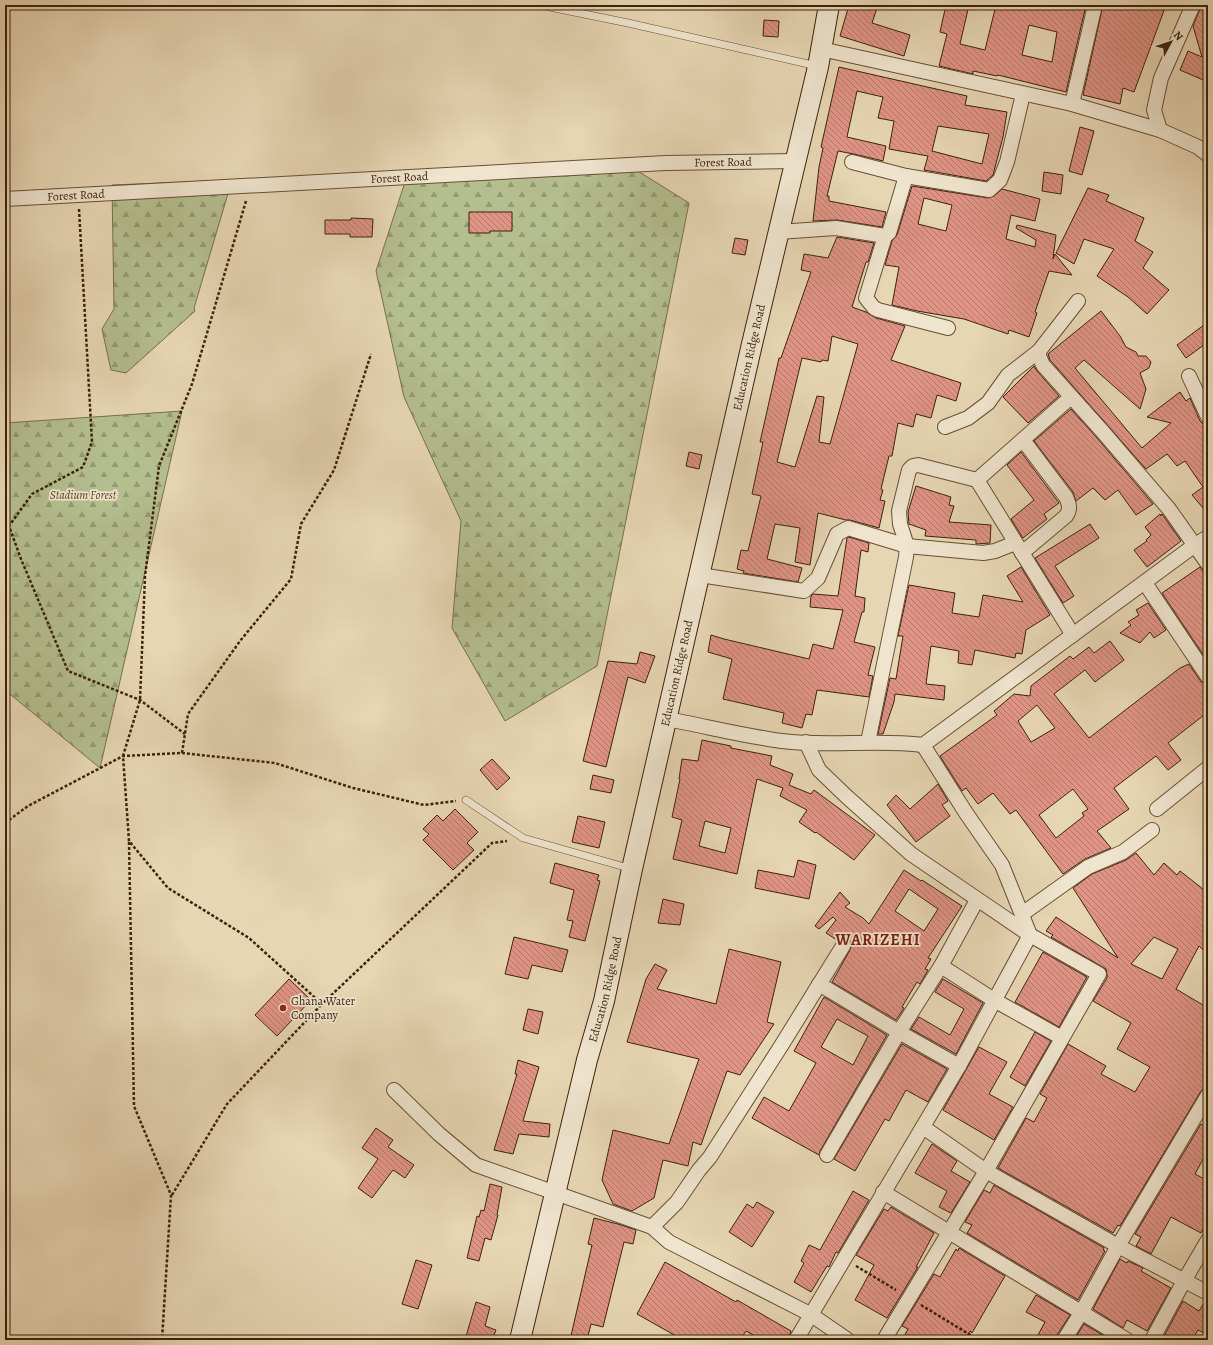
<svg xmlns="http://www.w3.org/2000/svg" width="1213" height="1345" font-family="Alegreya,serif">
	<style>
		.forest { fill: url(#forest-firs); stroke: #78704c }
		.building { fill: url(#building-back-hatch); stroke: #3d220b; fill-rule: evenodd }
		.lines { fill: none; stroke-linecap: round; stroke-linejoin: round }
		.lane-casing { stroke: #684f35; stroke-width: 8 }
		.street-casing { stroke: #684f35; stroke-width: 16 }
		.secondary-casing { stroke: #3d220b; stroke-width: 22 }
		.path { stroke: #3d220b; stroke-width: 2.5; stroke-dasharray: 3 2; stroke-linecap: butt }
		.lane { stroke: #efe4ce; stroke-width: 7 }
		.street { stroke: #efe4ce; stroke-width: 14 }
		.secondary { stroke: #efe4ce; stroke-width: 20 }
		.poi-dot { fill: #8f2418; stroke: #efe4ce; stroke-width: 1.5 }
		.labels { text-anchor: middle; stroke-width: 3.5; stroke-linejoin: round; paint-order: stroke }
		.street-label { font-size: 12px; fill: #3d220b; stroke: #efe4ce }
		.park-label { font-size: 12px; font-style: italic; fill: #5b492c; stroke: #efe4ce }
		.poi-label { font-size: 12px; fill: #3d220b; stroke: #efe4ce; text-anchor: start }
		.district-label { font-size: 16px; font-weight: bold; letter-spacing: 1px; fill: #7a1f14; stroke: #efe4ce }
	</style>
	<defs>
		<pattern id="forest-firs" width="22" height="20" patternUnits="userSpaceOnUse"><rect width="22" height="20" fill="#b4be8e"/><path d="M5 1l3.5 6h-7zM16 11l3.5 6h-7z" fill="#949a72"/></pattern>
		<pattern id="building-back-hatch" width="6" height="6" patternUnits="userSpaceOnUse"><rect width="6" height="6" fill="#e09486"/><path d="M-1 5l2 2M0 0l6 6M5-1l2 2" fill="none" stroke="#b7786c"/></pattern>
	</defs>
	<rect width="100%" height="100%" fill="#e7d6b3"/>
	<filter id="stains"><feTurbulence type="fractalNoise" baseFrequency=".005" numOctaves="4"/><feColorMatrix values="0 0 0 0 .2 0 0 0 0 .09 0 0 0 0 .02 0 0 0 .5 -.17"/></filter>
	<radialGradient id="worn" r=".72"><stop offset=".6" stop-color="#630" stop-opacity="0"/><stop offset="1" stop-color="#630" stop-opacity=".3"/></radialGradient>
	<!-- forest -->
	<path class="forest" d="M 633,168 L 689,203 L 597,666 L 505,721 L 452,628 L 461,521 L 404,397 L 376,271 L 405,182 Z
		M 232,180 L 194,308 L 195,311 L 126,373 L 111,370 L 102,329 L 114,309 L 112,185 Z
		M 182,411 L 100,768 L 5,690 L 5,423 Z"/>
	<!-- building -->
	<path class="building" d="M 849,5 L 878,5 L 872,23 L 910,35 L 904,56 L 840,36 Z
		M 946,5 L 969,5 L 960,44 L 985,50 L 996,5 L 1086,5 L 1066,92 L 998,75 L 997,76 L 973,71 L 973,74 L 939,66 L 947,34 L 940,32 ZM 1029,25 L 1057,32 L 1052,62 L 1022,55 Z
		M 1103,5 L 1166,5 L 1134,92 L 1123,88 L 1120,104 L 1083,95 Z
		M 1208,7 L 1208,82 L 1180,70 L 1188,51 L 1202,57 L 1193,26 L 1200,9 Z
		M 764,20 L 779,21 L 778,37 L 763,36 Z
		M 839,67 L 967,96 L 965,105 L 1007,112 L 1003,137 L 993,175 L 986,181 L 924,170 L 928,156 L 889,149 L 894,121 L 878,118 L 883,97 L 857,91 L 847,137 L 886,146 L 883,161 L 854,154 L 838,151 L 827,196 L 829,196 L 829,201 L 886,212 L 882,227 L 837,220 L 813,221 L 819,167 L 823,148 L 821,147 ZM 938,126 L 989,134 L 982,164 L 932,151 Z
		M 1080,127 L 1094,131 L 1082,175 L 1069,171 Z
		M 1044,172 L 1063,175 L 1061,194 L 1042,191 Z
		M 912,186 L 988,198 L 994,196 L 1002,189 L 1040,199 L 1035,221 L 1011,215 L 1006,239 L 1035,247 L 1036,240 L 1016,228 L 1017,225 L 1056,235 L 1054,251 L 1053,251 L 1054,252 L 1053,259 L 1055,254 L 1072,275 L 1049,271 L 1035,312 L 1037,313 L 1029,337 L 1009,330 L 1008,334 L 964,319 L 917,311 L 892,305 L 899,267 L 885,265 L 892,241 L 897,235 ZM 924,198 L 952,205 L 946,231 L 918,224 Z
		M 1088,188 L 1109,195 L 1106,201 L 1144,218 L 1135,241 L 1153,252 L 1143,268 L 1169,290 L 1147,314 L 1128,297 L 1097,276 L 1114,249 L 1084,239 L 1074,264 L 1056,253 Z
		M 469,212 L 512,212 L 512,231 L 490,231 L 490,233 L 469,233 Z
		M 351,218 L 373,219 L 372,237 L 350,237 L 350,234 L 325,234 L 325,220 L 351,220 Z
		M 837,237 L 874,243 L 868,262 L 866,262 L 852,307 L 866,312 L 876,318 L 905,326 L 891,360 L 961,383 L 956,401 L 937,395 L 931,418 L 916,414 L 913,427 L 898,423 L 892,456 L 889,456 L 881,489 L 883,490 L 880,500 L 885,501 L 879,528 L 850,520 L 846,520 L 818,513 L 810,565 L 795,562 L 800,528 L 775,524 L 767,559 L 802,568 L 798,582 L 743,573 L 744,571 L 737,569 L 741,550 L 748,551 L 761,496 L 752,494 L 763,442 L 760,442 L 779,358 L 781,358 L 811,272 L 801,270 L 804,254 L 828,258 ZM 832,336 L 858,344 L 830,444 L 819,442 L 824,397 L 817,396 L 795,467 L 777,462 L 802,358 L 821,362 L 822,360 L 828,361 Z
		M 735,238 L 748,240 L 745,255 L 732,253 Z
		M 1101,311 L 1120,336 L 1126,347 L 1136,352 L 1138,356 L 1146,356 L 1151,362 L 1149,368 L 1140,373 L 1146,389 L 1140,409 L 1084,360 L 1075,368 L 1142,448 L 1171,423 L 1147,417 L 1180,392 L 1186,401 L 1190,398 L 1200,421 L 1203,424 L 1208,425 L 1208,514 L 1192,495 L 1203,487 L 1185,461 L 1177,466 L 1167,454 L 1146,469 L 1050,360 L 1048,354 Z
		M 1208,322 L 1208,342 L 1186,358 L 1177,345 Z
		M 1034,366 L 1037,371 L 1059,396 L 1028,423 L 1003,397 Z
		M 1208,381 L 1208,397 L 1203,386 Z
		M 1071,409 L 1097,438 L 1153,504 L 1136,515 L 1118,490 L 1105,500 L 1093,488 L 1076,501 L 1073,492 L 1034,441 Z
		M 689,452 L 702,455 L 699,469 L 686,466 Z
		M 1021,452 L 1059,503 L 1044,514 L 1047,519 L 1023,538 L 1011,519 L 1034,500 L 1007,465 Z
		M 916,486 L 951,497 L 949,505 L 954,506 L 949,522 L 991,525 L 990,543 L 976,544 L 976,540 L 925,536 L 926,530 L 909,524 L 908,512 Z
		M 1160,514 L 1161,516 L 1162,514 L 1181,541 L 1147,567 L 1134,550 L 1147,541 L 1146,540 L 1151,535 L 1145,527 Z
		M 1090,524 L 1099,538 L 1055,566 L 1074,596 L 1063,603 L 1035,558 Z
		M 849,537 L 869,543 L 868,552 L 861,550 L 855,596 L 865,598 L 864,612 L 862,612 L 854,642 L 875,647 L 868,675 L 873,676 L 869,697 L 817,690 L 812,715 L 806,714 L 802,728 L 782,723 L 784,713 L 723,699 L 732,659 L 708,652 L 711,635 L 724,639 L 809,659 L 813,644 L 833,649 L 843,610 L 810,607 L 811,596 L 813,594 L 838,596 L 847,538 Z
		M 1021,567 L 1050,615 L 1026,630 L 1022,654 L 1016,653 L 1015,658 L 975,650 L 972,665 L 958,663 L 959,651 L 931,646 L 926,684 L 945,686 L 944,700 L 895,694 L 894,702 L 883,734 L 878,734 L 890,678 L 896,679 L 903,636 L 898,636 L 909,585 L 955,593 L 952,613 L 979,617 L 983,595 L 1023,602 L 1007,576 Z
		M 1200,567 L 1208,578 L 1208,662 L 1162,593 Z
		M 1148,603 L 1166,630 L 1154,638 L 1150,632 L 1140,643 L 1120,633 L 1131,625 L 1128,622 L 1139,615 L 1136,610 Z
		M 1110,641 L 1124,660 L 1095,682 L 1085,670 L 1054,694 L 1089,738 L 1180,668 L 1189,664 L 1201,682 L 1208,685 L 1208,712 L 1168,743 L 1181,760 L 1168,770 L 1156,756 L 1114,788 L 1129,809 L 1097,831 L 1111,848 L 1085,859 L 1063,874 L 1016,810 L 1010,814 L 993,793 L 978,804 L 966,788 L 962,791 L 940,756 L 997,715 L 994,711 L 1014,694 L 1030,696 L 1031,686 L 1070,656 L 1073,659 L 1089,647 L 1094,653 ZM 1037,705 L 1055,728 L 1031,742 L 1018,721 ZM 1073,789 L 1088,809 L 1082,813 L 1084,816 L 1056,838 L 1039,815 Z
		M 640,652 L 655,656 L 645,683 L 628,677 L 606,767 L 583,761 L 608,661 L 637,664 Z
		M 702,740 L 731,746 L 731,748 L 772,756 L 770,765 L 793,774 L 789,785 L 811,794 L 814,790 L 875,835 L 854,860 L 816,832 L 815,833 L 799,822 L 807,810 L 780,796 L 783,788 L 757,779 L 737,874 L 673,859 L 682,820 L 672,817 L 680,779 L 679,779 L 682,759 L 698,761 ZM 705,821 L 731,828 L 725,853 L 699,846 Z
		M 492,759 L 510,778 L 497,790 L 480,770 Z
		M 593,775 L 614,780 L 611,793 L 590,789 Z
		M 938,784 L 948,801 L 942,805 L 950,816 L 916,842 L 887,805 L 896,795 L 910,809 Z
		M 455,809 L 478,832 L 467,843 L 474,850 L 453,870 L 423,840 L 429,834 L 423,829 L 437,815 L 443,821 Z
		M 578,816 L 605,822 L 599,848 L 572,842 Z
		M 1136,853 L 1154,875 L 1164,863 L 1177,875 L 1180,871 L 1208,893 L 1208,954 L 1199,946 L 1176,989 L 1208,1008 L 1208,1082 L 1205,1087 L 1201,1091 L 1120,1226 L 1118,1225 L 1113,1233 L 998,1168 L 1026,1118 L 1034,1122 L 1047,1098 L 1040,1094 L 1068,1044 L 1106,1066 L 1101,1074 L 1135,1092 L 1150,1067 L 1117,1049 L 1131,1023 L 1093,1001 L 1107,978 L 1107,974 L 1106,969 L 1051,937 L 1053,935 L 1046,931 L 1056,917 L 1118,958 L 1073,888 L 1092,874 L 1126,860 ZM 1154,937 L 1178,949 L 1162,979 L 1131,964 Z
		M 798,860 L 816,865 L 809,899 L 755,888 L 758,870 L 794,877 Z
		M 555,863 L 599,875 L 597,880 L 600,881 L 585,941 L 569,937 L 573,921 L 567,920 L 574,890 L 550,883 Z
		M 904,870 L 921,881 L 922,880 L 962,906 L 928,958 L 931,959 L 925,969 L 928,970 L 920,984 L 917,982 L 902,1007 L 904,1008 L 896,1020 L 832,982 L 850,950 L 851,942 L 848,939 L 844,938 L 837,940 L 826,933 L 836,920 L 833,917 L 819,929 L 815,926 L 840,892 L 850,903 L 845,907 L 863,918 L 869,924 ZM 909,889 L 938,909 L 924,931 L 895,911 Z
		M 663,899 L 684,904 L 680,925 L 658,923 Z
		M 514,937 L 568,950 L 562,972 L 532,965 L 528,979 L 505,974 Z
		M 729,949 L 781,962 L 767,1022 L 774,1024 L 740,1075 L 727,1071 L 701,1145 L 693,1142 L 688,1166 L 663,1160 L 654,1198 L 632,1211 L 613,1204 L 602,1180 L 613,1130 L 669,1144 L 699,1059 L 627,1042 L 646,979 L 655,964 L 667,970 L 657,989 L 716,1004 Z
		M 1043,952 L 1087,977 L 1059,1027 L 1015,1002 Z
		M 289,979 L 311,1000 L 277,1036 L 255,1015 Z
		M 943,979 L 983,1003 L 956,1054 L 911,1029 L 919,1017 L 950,1035 L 964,1009 L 935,992 Z
		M 824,997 L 887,1035 L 820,1151 L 819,1155 L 752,1118 L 764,1097 L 789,1111 L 816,1063 L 794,1051 ZM 837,1019 L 868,1036 L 853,1065 L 821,1047 Z
		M 528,1009 L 543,1012 L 538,1034 L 523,1030 Z
		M 1035,1032 L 1051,1041 L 1025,1086 L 1010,1077 Z
		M 902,1044 L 947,1069 L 928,1102 L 906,1090 L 889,1121 L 885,1119 L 855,1171 L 834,1159 Z
		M 979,1047 L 1007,1062 L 989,1094 L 1013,1107 L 994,1140 L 943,1110 Z
		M 518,1060 L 539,1067 L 523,1121 L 550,1124 L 549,1137 L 519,1134 L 513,1154 L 494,1150 L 517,1074 L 515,1074 Z
		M 1201,1124 L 1208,1128 L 1208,1150 L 1195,1174 L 1208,1181 L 1208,1220 L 1201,1233 L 1171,1217 L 1151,1254 L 1136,1246 L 1141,1237 L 1135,1234 Z
		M 376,1128 L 393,1140 L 388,1147 L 414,1165 L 405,1178 L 393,1170 L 372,1198 L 358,1188 L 378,1159 L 362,1148 Z
		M 932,1144 L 957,1161 L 951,1171 L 970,1182 L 951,1213 L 939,1207 L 947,1191 L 915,1173 Z
		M 490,1184 L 502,1187 L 497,1215 L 498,1215 L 491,1240 L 485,1238 L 479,1261 L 467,1258 L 477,1216 L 479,1217 L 481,1210 L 484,1211 Z
		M 994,1185 L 1104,1248 L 1103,1250 L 1105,1251 L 1078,1300 L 967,1233 L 972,1225 L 965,1222 L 984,1190 L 990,1193 Z
		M 853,1191 L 869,1200 L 838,1253 L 836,1252 L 829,1267 L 827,1266 L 811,1292 L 794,1282 L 804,1263 L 801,1261 L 809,1245 L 820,1250 Z
		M 757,1202 L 774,1212 L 752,1247 L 729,1232 L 747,1204 L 753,1208 Z
		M 891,1207 L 934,1233 L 916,1267 L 918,1267 L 887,1318 L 855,1300 L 874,1265 L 856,1255 L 884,1209 L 888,1211 Z
		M 594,1218 L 618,1224 L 636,1230 L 633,1244 L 624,1242 L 603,1327 L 591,1324 L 587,1340 L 570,1340 L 592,1245 L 588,1244 Z
		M 959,1248 L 1005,1276 L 972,1333 L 970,1331 L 965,1340 L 902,1340 L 908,1329 L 902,1326 L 934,1274 L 940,1277 L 956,1249 L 958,1251 Z
		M 1120,1259 L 1127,1263 L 1128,1261 L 1143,1268 L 1141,1271 L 1171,1288 L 1147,1331 L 1127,1320 L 1123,1328 L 1093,1309 Z
		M 416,1260 L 432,1265 L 418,1309 L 402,1304 Z
		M 665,1262 L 736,1302 L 737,1300 L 791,1331 L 788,1340 L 762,1340 L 746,1331 L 740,1340 L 683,1340 L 637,1314 Z
		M 1036,1295 L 1070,1315 L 1057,1335 L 1056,1340 L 1047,1340 L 1038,1335 L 1045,1322 L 1026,1312 Z
		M 1183,1301 L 1199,1311 L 1205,1301 L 1208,1301 L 1208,1335 L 1198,1330 L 1192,1340 L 1167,1340 L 1163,1338 Z
		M 476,1302 L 490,1307 L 485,1326 L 496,1330 L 492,1340 L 465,1340 Z
		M 1084,1324 L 1111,1340 L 1074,1340 Z"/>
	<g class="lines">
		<!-- lane casing -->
		<g class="lane-casing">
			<path id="lane" d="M 540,5 L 628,23 L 817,66
				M 466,800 L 523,838 L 632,869"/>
		</g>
		<!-- street casing -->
		<g class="street-casing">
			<g id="street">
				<path d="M 1193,5 L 1161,78 L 1154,110 L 1160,130 L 1198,147 L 1208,155"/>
				<path d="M 821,49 L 1072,104 L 1160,130"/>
				<path d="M 1072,104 L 1095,5"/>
				<path d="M 906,176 L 989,190 L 1000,180 L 1007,162 L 1023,94"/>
				<path id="s1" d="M 5,199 L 666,163 L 795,161"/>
				<path d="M 778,232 L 836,228 L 885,236 L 889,233 L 906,176 L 852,162"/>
				<path d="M 885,236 L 866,298 L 874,308 L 878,310 L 948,328"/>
				<path d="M 1078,301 L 1039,351 L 1039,356 L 1043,365 L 1103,432 L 1169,509 L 1208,564"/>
				<path d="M 1189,376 L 1208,417"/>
				<path d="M 945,427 L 968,418 L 988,403 L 1008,375 L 1039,351"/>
				<path d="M 977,480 L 1073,635"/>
				<path d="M 1022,553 L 1066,516 C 1071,509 1069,504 1066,497 L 1023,440"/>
				<path d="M 700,575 L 804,591 L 818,578 L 837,534 L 848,528 L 907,546 L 983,553 L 995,551 L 1015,543"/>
				<path d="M 1145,583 L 1208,677"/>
				<path d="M 667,719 C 705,726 744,736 782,741 C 828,747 876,739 923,745 L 1195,545 L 1208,537"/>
				<path d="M 806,742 L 819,770 L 846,796 L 911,854 L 1030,935 L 1099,974 L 986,1171 L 884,1340"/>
				<path d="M 868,742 L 906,557 L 907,546 L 900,524 L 899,511 L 909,470 L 913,466 L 918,465 L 977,480 L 1071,397"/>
				<path d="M 1157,809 L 1208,768"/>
				<path d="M 1022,914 L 1088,867 L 1123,852 L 1152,830"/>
				<path d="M 941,966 L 994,1000 L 1062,1038"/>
				<path d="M 819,984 L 899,1032 L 959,1066"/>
				<path d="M 394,1090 L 439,1134 L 476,1165 L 652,1227 L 677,1202 L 699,1170 L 710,1157 L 781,1046 L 843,946"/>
				<path d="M 923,1127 L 986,1171 L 1118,1246 L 1208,1095"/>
				<path d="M 827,1155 L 899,1032 L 941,966 L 977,900"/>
				<path d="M 883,1192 L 1127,1340"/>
				<path d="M 652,1227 L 669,1242 L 810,1314 L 848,1340"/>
				<path d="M 796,1340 L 959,1066 L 1030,935 L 1002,865 L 966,813 L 923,745"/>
				<path d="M 1064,1340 L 1081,1313 L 1118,1246 L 1208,1293"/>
				<path d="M 1152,1340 L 1184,1281 L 1208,1240"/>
			</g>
		</g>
		<!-- secondary casing -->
		<g class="secondary-casing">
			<g id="secondary">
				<path id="s2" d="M 520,1340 L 587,1060 L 604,1001 L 632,869 L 752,344 L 818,67 L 829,5"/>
			</g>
		</g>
		<!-- path -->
		<path class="path" d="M 246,201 L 192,384 L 159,466 L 145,576 L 140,700 L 123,756 L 129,841 L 168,888 L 249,938 L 322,1004 L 492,843 L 507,841
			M 79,209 L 92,442 L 83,467 L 32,494 L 9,526 L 21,559 L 68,671 L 140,700 L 185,734
			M 182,753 L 188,714 L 240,641 L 291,579 L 301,524 L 334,470 L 371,354
			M 5,823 L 28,806 L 123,756 L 182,753 L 275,763 L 353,788 L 424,805 L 456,801
			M 129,842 L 134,1106 L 171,1195 L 162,1340
			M 172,1195 L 227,1104 L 322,1004
			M 856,1266 L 896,1290
			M 921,1305 L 977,1339"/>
		<!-- lane -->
		<use href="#lane" class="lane"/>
		<!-- street -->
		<use href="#street" class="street"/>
		<!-- secondary -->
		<use href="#secondary" class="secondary"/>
	</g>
	<!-- markers -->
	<circle class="poi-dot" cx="283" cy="1008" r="4"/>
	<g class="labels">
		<!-- street labels -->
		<g class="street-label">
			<text dy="4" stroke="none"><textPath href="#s1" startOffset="719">Forest Road</textPath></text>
			<text dy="4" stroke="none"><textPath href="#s1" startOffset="395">Forest Road</textPath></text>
			<text dy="4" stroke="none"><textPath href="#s1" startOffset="71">Forest Road</textPath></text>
			<text dy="4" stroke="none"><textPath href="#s2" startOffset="1009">Education Ridge Road</textPath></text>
			<text dy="4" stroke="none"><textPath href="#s2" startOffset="685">Education Ridge Road</textPath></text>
			<text dy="4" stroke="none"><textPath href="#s2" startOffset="361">Education Ridge Road</textPath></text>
		</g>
		<!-- park labels -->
		<g class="park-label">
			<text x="83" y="499">Stadium Forest</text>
		</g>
		<!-- poi labels -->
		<g class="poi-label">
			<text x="291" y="1005">Ghana Water<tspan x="291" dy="14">Company</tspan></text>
		</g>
		<!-- district labels -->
		<g class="district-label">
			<text x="878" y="945">WARIZEHI</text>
		</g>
	</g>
	<!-- margin -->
	<rect width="1213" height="1345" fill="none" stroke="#e7d6b3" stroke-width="20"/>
	<rect x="6" y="6" width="1201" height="1333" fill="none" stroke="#3d220b" stroke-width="2"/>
	<rect x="10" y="10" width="1193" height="1325" fill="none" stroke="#3d220b"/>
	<!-- north arrow -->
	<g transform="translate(1171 42) rotate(50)" stroke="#efe4ce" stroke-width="3" paint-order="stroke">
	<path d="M0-3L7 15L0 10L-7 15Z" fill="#3d220b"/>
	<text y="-6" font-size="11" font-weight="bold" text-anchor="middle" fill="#3d220b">N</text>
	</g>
	<rect width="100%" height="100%" filter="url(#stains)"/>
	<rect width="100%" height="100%" fill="url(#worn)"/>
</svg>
